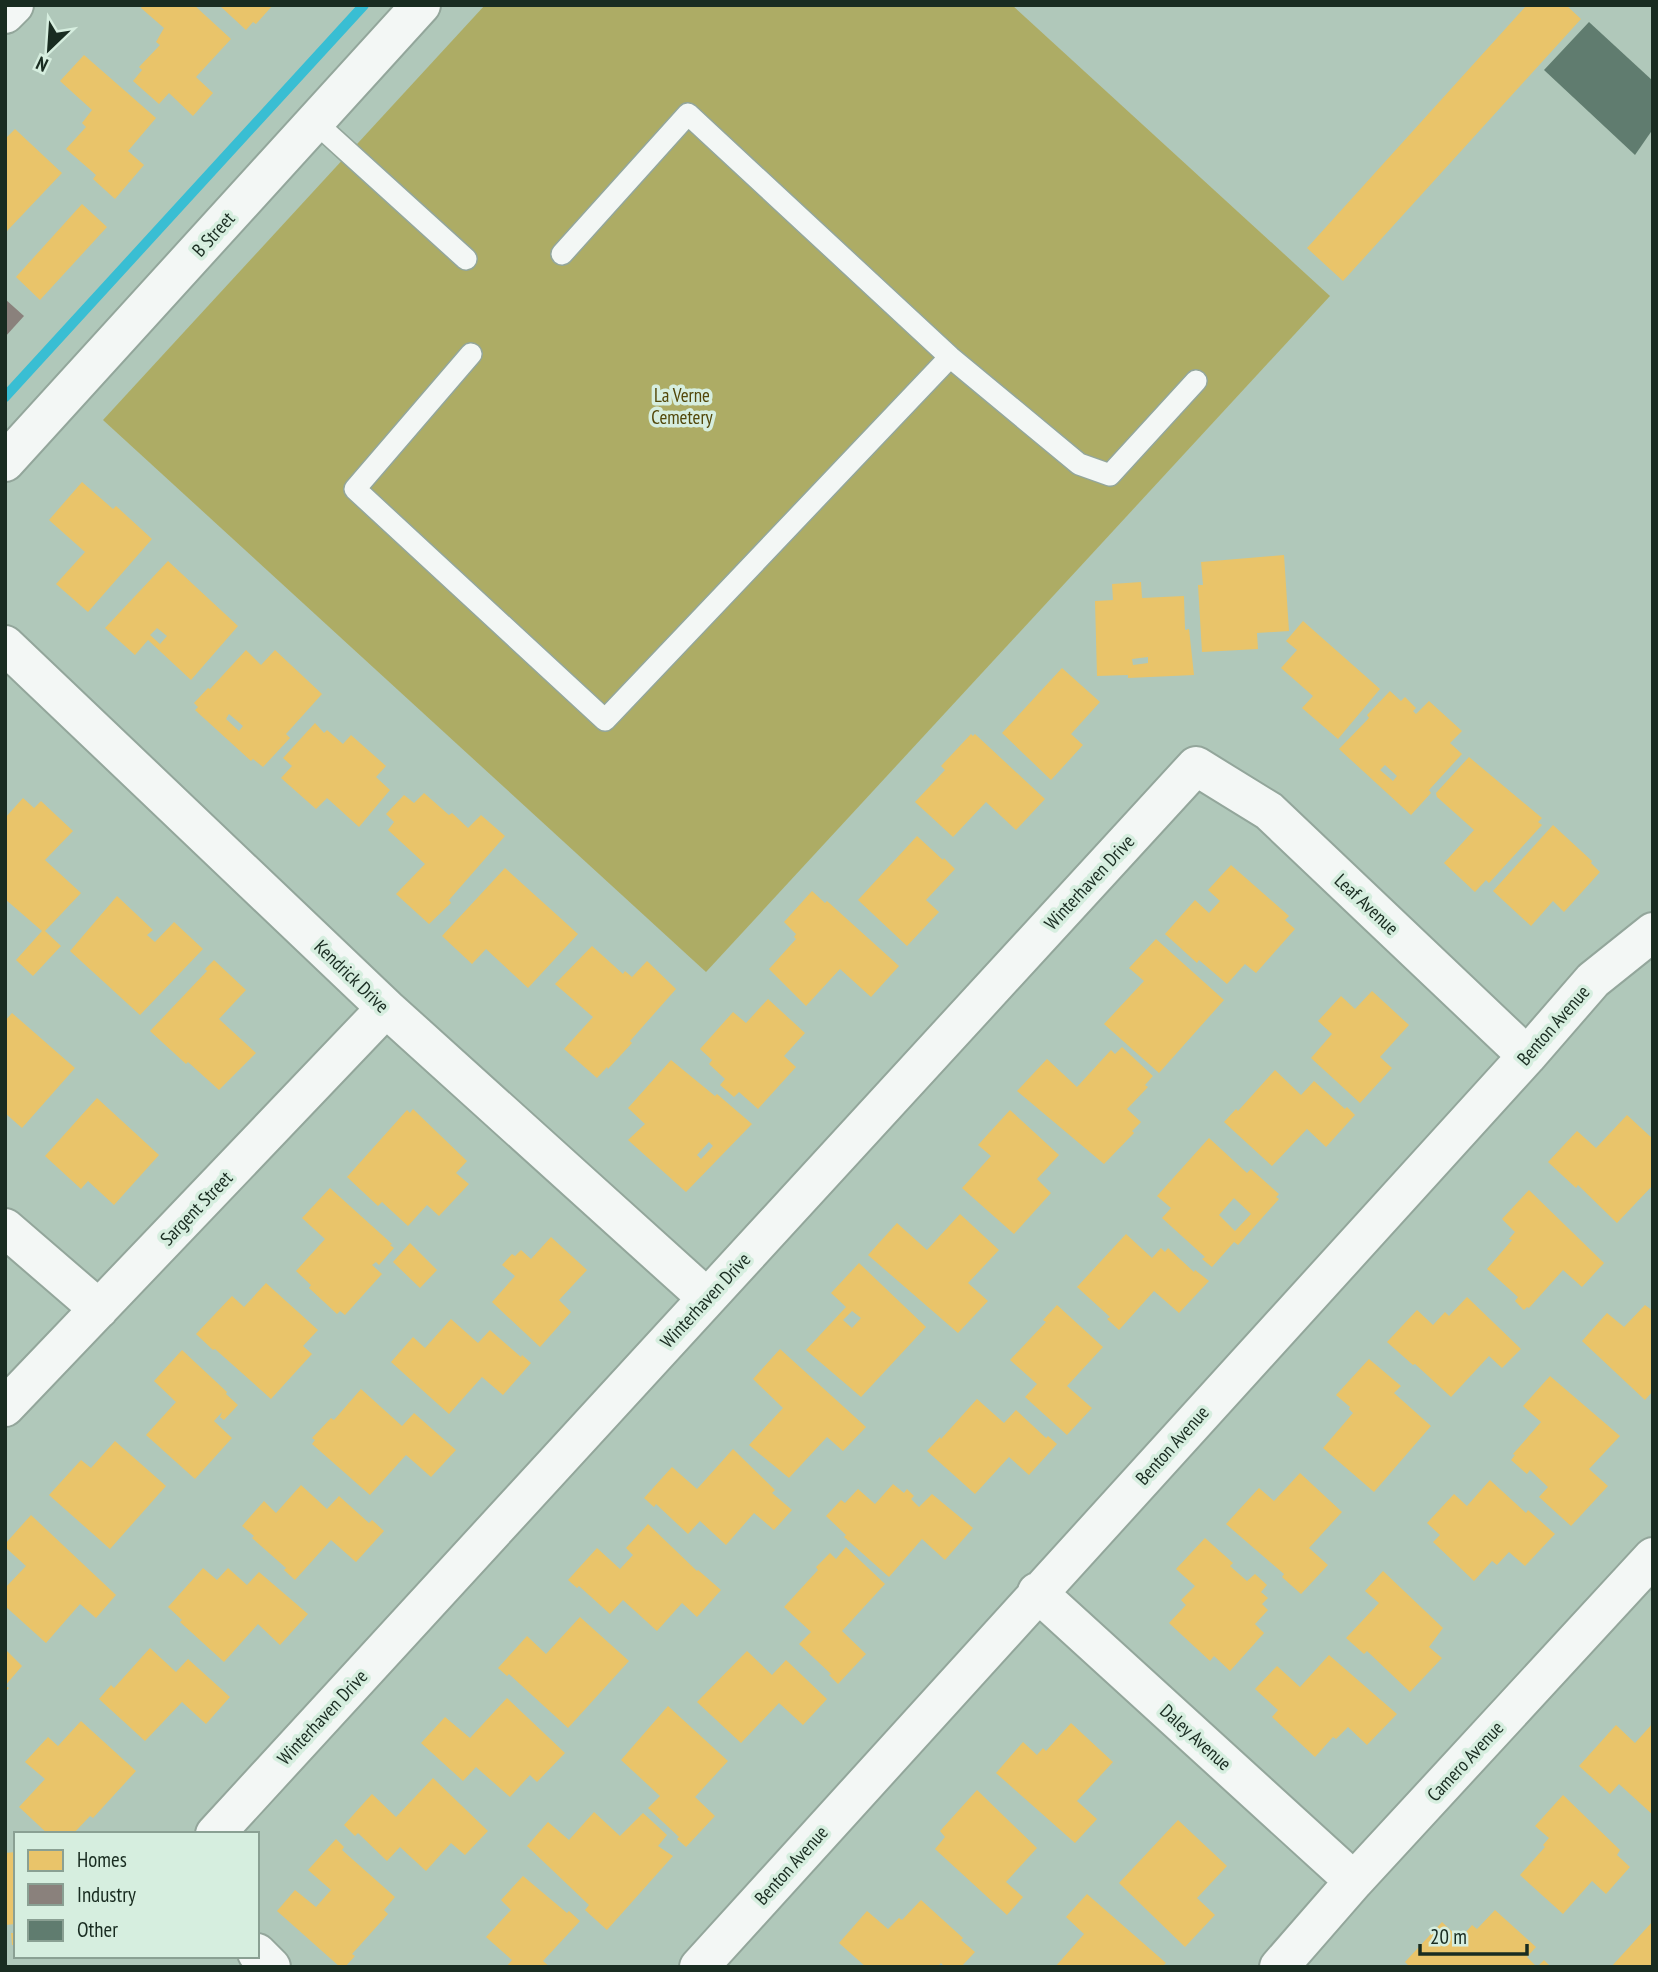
<svg xmlns="http://www.w3.org/2000/svg" width="1658" height="1972" font-family="'PT Sans Narrow',sans-serif">
	<style>
		.green { fill: #adac65 }
		.homes { fill: #e9c46a; fill-rule: evenodd }
		.industry { fill: #8a817c }
		.lines { fill: none; stroke-linecap: round; stroke-linejoin: round }
		.stream { stroke: #39bed3; stroke-width: 10 }
		.building { fill: #607c6f }
		.service-casing { stroke: #93a69b; stroke-width: 24 }
		.minor-casing { stroke: #93a69b; stroke-width: 42 }
		.service { stroke: #f3f7f5; stroke-width: 21 }
		.minor { stroke: #f3f7f5; stroke-width: 38 }
		.labels { text-anchor: middle; stroke-width: 7; stroke-linejoin: round; paint-order: stroke }
		.street-label { font-size: 19px; fill: #192c21; stroke: #d6eedf }
		.park-label { font-size: 19px; fill: #524709; stroke: #d6eedf }
	</style>
	<rect width="100%" height="100%" fill="#b0c8ba"/>
	<!-- green -->
	<path class="green" d="M 485,5 L 1012,5 L 1330,296 L 706,972 L 103,420 Z"/>
	<!-- homes -->
	<path class="homes" d="M 143,5 L 194,5 L 231,39 L 196,77 L 213,93 L 193,116 L 169,93 L 159,104 L 133,81 L 142,70 L 139,67 L 160,45 L 156,42 L 164,28 L 141,8 Z
		M 219,5 L 273,5 L 256,24 L 253,22 L 246,30 Z
		M 1527,5 L 1566,5 L 1581,19 L 1343,281 L 1307,248 Z
		M 84,55 L 156,118 L 128,151 L 144,165 L 115,199 L 93,179 L 96,175 L 66,149 L 86,127 L 82,123 L 92,110 L 60,81 Z
		M 15,129 L 62,173 L 7,231 L 5,229 L 5,139 Z
		M 82,204 L 107,227 L 40,300 L 16,277 Z
		M 82,482 L 113,509 L 116,506 L 152,539 L 88,612 L 56,584 L 85,552 L 49,520 Z
		M 1284,555 L 1289,631 L 1257,633 L 1258,649 L 1202,652 L 1198,585 L 1203,585 L 1201,562 Z
		M 168,561 L 238,626 L 191,680 L 148,640 L 135,655 L 105,628 ZM 157,628 L 167,636 L 160,644 L 150,635 Z
		M 1141,582 L 1142,598 L 1184,596 L 1185,630 L 1189,629 L 1194,675 L 1128,678 L 1128,675 L 1097,676 L 1095,601 L 1113,600 L 1112,584 ZM 1148,657 L 1148,663 L 1133,665 L 1132,659 Z
		M 1303,621 L 1380,689 L 1338,739 L 1302,708 L 1313,696 L 1281,668 L 1297,650 L 1286,641 Z
		M 246,650 L 261,665 L 275,650 L 322,694 L 286,734 L 290,738 L 263,767 L 253,759 L 251,761 L 195,710 L 198,707 L 194,703 L 208,688 L 210,689 ZM 229,714 L 243,726 L 239,731 L 226,719 Z
		M 1062,668 L 1100,702 L 1071,734 L 1083,745 L 1051,780 L 1002,733 Z
		M 1390,691 L 1401,701 L 1405,697 L 1416,708 L 1413,711 L 1416,714 L 1429,701 L 1462,731 L 1450,743 L 1462,754 L 1429,790 L 1431,793 L 1411,815 L 1339,749 L 1369,718 L 1367,715 ZM 1385,765 L 1397,776 L 1393,781 L 1380,770 Z
		M 315,723 L 324,733 L 327,730 L 343,744 L 351,735 L 386,766 L 376,777 L 390,790 L 359,827 L 327,798 L 316,809 L 281,778 L 292,766 L 283,758 Z
		M 971,734 L 973,736 L 975,734 L 1045,799 L 1016,830 L 986,802 L 953,837 L 915,802 L 945,770 L 941,766 Z
		M 1469,757 L 1542,818 L 1538,822 L 1542,825 L 1489,883 L 1486,880 L 1475,892 L 1444,863 L 1474,830 L 1437,797 L 1436,793 Z
		M 424,793 L 449,815 L 452,813 L 468,828 L 481,815 L 505,836 L 449,900 L 451,903 L 429,924 L 396,894 L 425,864 L 388,830 L 394,822 L 386,814 L 404,795 L 414,803 Z
		M 23,798 L 34,808 L 41,801 L 73,831 L 45,860 L 81,893 L 45,931 L 61,946 L 33,976 L 16,960 L 42,931 L 5,899 L 5,818 Z
		M 1553,825 L 1592,861 L 1591,863 L 1600,872 L 1564,912 L 1553,901 L 1531,926 L 1493,891 Z
		M 917,836 L 943,860 L 944,858 L 955,869 L 926,900 L 939,912 L 907,946 L 858,900 Z
		M 1231,865 L 1289,916 L 1285,920 L 1295,929 L 1256,973 L 1245,964 L 1227,984 L 1199,960 L 1197,963 L 1165,934 L 1195,900 L 1209,913 L 1220,901 L 1208,890 Z
		M 505,868 L 578,934 L 528,988 L 486,949 L 472,964 L 442,936 Z
		M 812,891 L 825,903 L 827,901 L 899,966 L 871,997 L 840,969 L 806,1006 L 769,969 L 796,939 L 794,937 L 796,934 L 784,922 Z
		M 117,896 L 153,930 L 147,935 L 155,942 L 174,922 L 203,949 L 140,1015 L 70,951 Z
		M 1156,939 L 1224,1000 L 1159,1073 L 1104,1024 L 1144,981 L 1129,968 Z
		M 592,946 L 623,974 L 625,971 L 632,977 L 647,961 L 676,989 L 630,1041 L 632,1043 L 608,1069 L 607,1067 L 597,1078 L 564,1049 L 593,1017 L 555,984 Z
		M 214,960 L 246,990 L 219,1019 L 256,1053 L 219,1090 L 188,1062 L 186,1064 L 150,1031 L 207,971 L 205,969 Z
		M 1372,991 L 1409,1025 L 1380,1057 L 1392,1068 L 1360,1103 L 1311,1058 L 1332,1034 L 1318,1021 L 1341,996 L 1355,1009 Z
		M 768,999 L 805,1033 L 784,1056 L 796,1067 L 758,1109 L 739,1092 L 734,1097 L 720,1085 L 725,1079 L 709,1064 L 712,1060 L 700,1049 L 733,1012 L 746,1023 Z
		M 12,1013 L 75,1068 L 22,1128 L 5,1113 L 5,1021 Z
		M 1122,1047 L 1153,1076 L 1145,1085 L 1148,1087 L 1127,1109 L 1141,1122 L 1132,1131 L 1134,1133 L 1104,1164 L 1017,1091 L 1047,1059 L 1077,1087 L 1111,1050 L 1115,1054 Z
		M 671,1060 L 715,1096 L 717,1094 L 752,1124 L 686,1192 L 628,1140 L 645,1124 L 628,1108 ZM 709,1142 L 713,1146 L 701,1159 L 697,1155 Z
		M 1275,1070 L 1301,1095 L 1314,1081 L 1345,1109 L 1347,1107 L 1355,1115 L 1326,1147 L 1307,1129 L 1272,1166 L 1224,1122 L 1236,1109 L 1238,1111 Z
		M 97,1098 L 159,1155 L 114,1205 L 88,1181 L 81,1189 L 45,1156 Z
		M 413,1109 L 467,1161 L 456,1173 L 469,1184 L 439,1216 L 427,1205 L 408,1226 L 382,1202 L 378,1206 L 347,1177 L 407,1110 L 410,1113 Z
		M 1010,1110 L 1059,1155 L 1037,1179 L 1051,1193 L 1014,1234 L 962,1188 L 991,1156 L 978,1145 Z
		M 1627,1115 L 1653,1139 L 1653,1185 L 1617,1223 L 1578,1185 L 1576,1188 L 1548,1162 L 1577,1131 L 1596,1148 Z
		M 1209,1138 L 1247,1173 L 1251,1169 L 1279,1194 L 1276,1197 L 1279,1199 L 1238,1245 L 1234,1242 L 1212,1267 L 1202,1259 L 1205,1257 L 1162,1218 L 1171,1208 L 1157,1196 ZM 1234,1198 L 1251,1214 L 1235,1231 L 1219,1215 Z
		M 330,1188 L 392,1244 L 390,1245 L 394,1248 L 379,1265 L 376,1262 L 372,1265 L 382,1274 L 345,1315 L 340,1311 L 337,1314 L 309,1288 L 311,1285 L 296,1271 L 325,1239 L 302,1218 Z
		M 1529,1190 L 1604,1263 L 1582,1287 L 1563,1270 L 1529,1308 L 1527,1307 L 1524,1310 L 1515,1301 L 1518,1297 L 1487,1269 L 1512,1240 L 1509,1239 L 1515,1232 L 1502,1219 Z
		M 960,1214 L 999,1250 L 968,1283 L 988,1301 L 958,1333 L 868,1255 L 897,1223 L 927,1250 Z
		M 1126,1234 L 1152,1258 L 1161,1248 L 1165,1252 L 1168,1248 L 1194,1272 L 1195,1270 L 1209,1281 L 1179,1313 L 1154,1291 L 1119,1330 L 1107,1319 L 1110,1317 L 1077,1287 Z
		M 551,1237 L 587,1270 L 559,1300 L 571,1312 L 540,1347 L 492,1302 L 515,1276 L 502,1265 L 512,1254 L 515,1256 L 521,1250 L 531,1259 Z
		M 410,1243 L 437,1270 L 420,1288 L 393,1262 Z
		M 859,1263 L 926,1327 L 861,1397 L 806,1350 L 846,1307 L 831,1293 ZM 852,1311 L 861,1318 L 852,1328 L 843,1320 Z
		M 266,1283 L 318,1330 L 303,1346 L 312,1354 L 271,1399 L 215,1349 L 213,1350 L 196,1334 L 232,1296 L 244,1307 Z
		M 1467,1297 L 1521,1349 L 1502,1368 L 1489,1356 L 1451,1397 L 1415,1364 L 1413,1365 L 1387,1342 L 1417,1310 L 1433,1325 L 1445,1312 L 1449,1316 Z
		M 1057,1305 L 1103,1347 L 1067,1386 L 1092,1408 L 1067,1435 L 1025,1397 L 1037,1384 L 1010,1360 L 1046,1322 L 1043,1320 Z
		M 1645,1305 L 1653,1311 L 1653,1391 L 1645,1400 L 1582,1341 L 1607,1313 L 1624,1327 Z
		M 451,1319 L 478,1343 L 490,1330 L 521,1357 L 522,1355 L 531,1363 L 503,1395 L 482,1377 L 449,1414 L 391,1362 L 413,1337 L 425,1348 Z
		M 780,1349 L 866,1427 L 843,1451 L 827,1437 L 789,1478 L 749,1445 L 783,1408 L 753,1379 Z
		M 182,1350 L 227,1392 L 226,1394 L 238,1405 L 224,1420 L 220,1417 L 222,1412 L 214,1421 L 232,1438 L 195,1479 L 146,1435 L 176,1402 L 154,1381 Z
		M 1369,1359 L 1401,1386 L 1394,1393 L 1431,1426 L 1374,1492 L 1323,1448 L 1353,1413 L 1349,1409 L 1350,1407 L 1336,1395 Z
		M 1550,1376 L 1620,1436 L 1589,1469 L 1608,1486 L 1571,1526 L 1539,1497 L 1548,1487 L 1530,1470 L 1527,1474 L 1511,1460 L 1515,1455 L 1513,1454 L 1541,1422 L 1523,1406 Z
		M 361,1389 L 402,1426 L 414,1413 L 456,1450 L 431,1477 L 406,1455 L 370,1495 L 312,1444 L 315,1440 L 312,1438 L 331,1418 L 334,1420 Z
		M 977,1399 L 1004,1423 L 1016,1410 L 1046,1438 L 1048,1436 L 1057,1444 L 1029,1475 L 1009,1457 L 975,1494 L 927,1451 L 940,1437 L 941,1439 Z
		M 115,1441 L 166,1486 L 110,1549 L 49,1495 L 81,1460 L 91,1468 Z
		M 733,1449 L 775,1490 L 772,1493 L 792,1510 L 774,1530 L 754,1513 L 726,1545 L 700,1521 L 688,1534 L 656,1504 L 654,1507 L 644,1498 L 672,1467 L 697,1489 Z
		M 1300,1473 L 1342,1512 L 1309,1548 L 1328,1565 L 1301,1594 L 1282,1577 L 1284,1574 L 1226,1524 L 1259,1488 L 1274,1501 Z
		M 1490,1480 L 1526,1513 L 1528,1510 L 1555,1534 L 1525,1566 L 1509,1552 L 1497,1565 L 1492,1561 L 1474,1581 L 1433,1542 L 1440,1535 L 1427,1523 L 1454,1494 L 1467,1506 Z
		M 893,1484 L 904,1493 L 907,1489 L 914,1496 L 911,1499 L 919,1507 L 932,1494 L 973,1528 L 945,1560 L 922,1539 L 889,1577 L 844,1537 L 846,1535 L 826,1516 L 841,1500 L 845,1503 L 858,1489 L 875,1504 Z
		M 301,1485 L 327,1509 L 339,1496 L 369,1523 L 372,1520 L 384,1531 L 356,1562 L 331,1540 L 295,1580 L 284,1570 L 286,1568 L 252,1538 L 254,1536 L 242,1526 L 264,1501 L 276,1513 Z
		M 31,1515 L 116,1595 L 96,1618 L 80,1604 L 46,1643 L 5,1606 L 5,1588 L 26,1566 L 5,1547 L 5,1544 Z
		M 648,1524 L 697,1571 L 698,1570 L 721,1590 L 697,1617 L 682,1603 L 657,1631 L 623,1600 L 610,1614 L 579,1586 L 577,1588 L 568,1580 L 597,1548 L 620,1569 L 633,1555 L 626,1548 Z
		M 1205,1538 L 1233,1563 L 1230,1566 L 1247,1581 L 1255,1574 L 1267,1585 L 1261,1592 L 1268,1598 L 1262,1604 L 1268,1610 L 1255,1624 L 1264,1633 L 1230,1671 L 1214,1656 L 1210,1661 L 1169,1623 L 1186,1605 L 1181,1600 L 1195,1586 L 1176,1569 Z
		M 846,1547 L 885,1584 L 842,1631 L 866,1654 L 838,1684 L 829,1675 L 831,1674 L 799,1644 L 811,1632 L 784,1607 L 818,1570 L 816,1567 L 830,1553 L 836,1559 Z
		M 203,1568 L 217,1580 L 228,1568 L 247,1585 L 259,1572 L 308,1614 L 280,1645 L 258,1624 L 224,1662 L 180,1622 L 182,1620 L 168,1607 Z
		M 1383,1571 L 1443,1628 L 1429,1647 L 1442,1658 L 1410,1692 L 1367,1651 L 1364,1654 L 1346,1638 L 1379,1603 L 1365,1591 Z
		M 580,1617 L 629,1661 L 568,1728 L 509,1674 L 507,1676 L 498,1668 L 527,1636 L 546,1654 Z
		M 150,1648 L 176,1672 L 188,1659 L 230,1697 L 206,1724 L 182,1702 L 145,1741 L 99,1699 L 111,1685 L 114,1688 Z
		M 5,1649 L 22,1666 L 5,1686 L 9,1688 L 5,1692 Z
		M 747,1651 L 772,1675 L 786,1660 L 827,1699 L 803,1725 L 779,1703 L 741,1743 L 697,1702 Z
		M 1329,1655 L 1397,1714 L 1367,1745 L 1348,1727 L 1336,1739 L 1333,1737 L 1315,1757 L 1272,1717 L 1278,1710 L 1255,1689 L 1277,1666 L 1300,1687 Z
		M 507,1698 L 565,1753 L 537,1782 L 530,1775 L 510,1797 L 476,1767 L 463,1781 L 421,1743 L 445,1717 L 470,1738 Z
		M 668,1706 L 728,1761 L 695,1797 L 715,1816 L 686,1847 L 677,1839 L 679,1837 L 648,1808 L 660,1796 L 621,1760 Z
		M 81,1721 L 136,1771 L 93,1818 L 90,1816 L 73,1834 L 48,1834 L 19,1807 L 45,1779 L 25,1762 L 48,1737 L 58,1746 Z
		M 1071,1723 L 1113,1762 L 1077,1801 L 1097,1819 L 1075,1843 L 996,1773 L 1023,1742 L 1037,1755 L 1043,1748 L 1046,1751 Z
		M 1653,1723 L 1653,1815 L 1619,1784 L 1610,1794 L 1579,1766 L 1616,1725 L 1635,1743 Z
		M 433,1778 L 488,1831 L 465,1855 L 451,1843 L 426,1871 L 400,1847 L 387,1861 L 358,1833 L 355,1836 L 344,1825 L 372,1794 L 396,1817 Z
		M 977,1790 L 1037,1848 L 1006,1882 L 1023,1897 L 1007,1915 L 935,1849 L 945,1837 L 940,1831 Z
		M 1563,1795 L 1620,1850 L 1617,1855 L 1630,1867 L 1606,1894 L 1592,1881 L 1563,1914 L 1520,1875 L 1545,1847 L 1543,1845 L 1549,1838 L 1535,1826 Z
		M 594,1812 L 620,1836 L 643,1813 L 667,1835 L 658,1846 L 673,1856 L 607,1930 L 585,1910 L 589,1905 L 527,1846 L 548,1822 L 569,1840 Z
		M 1178,1820 L 1227,1866 L 1197,1898 L 1215,1915 L 1185,1947 L 1119,1883 Z
		M 336,1839 L 344,1847 L 342,1850 L 395,1897 L 384,1910 L 388,1914 L 352,1954 L 355,1956 L 345,1967 L 340,1967 L 277,1911 L 295,1890 L 316,1907 L 331,1890 L 308,1870 Z
		M 16,1852 L 16,1924 L 5,1925 L 5,1853 Z
		M 523,1876 L 567,1913 L 569,1911 L 580,1921 L 543,1961 L 550,1967 L 506,1967 L 512,1960 L 486,1937 L 511,1910 L 501,1900 Z
		M 1087,1894 L 1166,1963 L 1162,1967 L 1055,1967 L 1084,1934 L 1066,1917 Z
		M 921,1900 L 963,1938 L 961,1940 L 975,1952 L 961,1967 L 945,1967 L 941,1963 L 937,1967 L 866,1967 L 839,1943 L 867,1911 L 888,1929 L 899,1918 L 902,1920 Z
		M 1495,1910 L 1536,1947 L 1527,1957 L 1537,1967 L 1410,1967 L 1405,1962 L 1442,1922 L 1460,1939 L 1472,1925 L 1477,1929 Z
		M 1653,1921 L 1653,1967 L 1611,1967 Z
		M 11,1933 L 16,1933 L 16,1945 L 12,1945 Z
		M 1544,1960 L 1551,1967 L 1537,1967 Z"/>
	<!-- industry -->
	<path class="industry" d="M 5,299 L 24,316 L 5,337 Z"/>
	<g class="lines">
		<!-- stream -->
		<path class="stream" d="M 5,397 L 364,5"/>
	</g>
	<!-- building -->
	<path class="building" d="M 1589,22 L 1653,81 L 1653,129 L 1635,155 L 1544,70 Z"/>
	<g class="lines">
		<!-- service casing -->
		<g class="service-casing">
			<path id="service" d="M 315,122 L 466,259
				M 562,254 L 688,114 L 950,357 L 1079,464 L 1110,475 L 1196,381
				M 471,354 L 355,489 L 605,720 L 950,357"/>
		</g>
		<!-- minor casing -->
		<g class="minor-casing">
			<path id="minor" d="M 5,14 L 14,5
				M 5,462 L 421,5
				M 5,645 L 386,1008 L 707,1298
				M 5,1228 L 99,1309
				M 5,1407 L 386,1008
				M 1037,1592 L 1354,1881
				M 215,1834 L 1196,766 L 1269,811 L 1527,1056
				M 257,1953 L 271,1967
				M 699,1967 L 1527,1056 L 1593,980 L 1653,932
				M 1279,1967 L 1354,1881 L 1653,1557"/>
		</g>
		<!-- service -->
		<use href="#service" class="service"/>
		<!-- minor -->
		<use href="#minor" class="minor"/>
	</g>
	<g class="labels">
		<!-- street labels -->
		<g class="street-label">
			<text transform="translate(213 234) rotate(-48)" y="7">B Street</text>
			<text transform="translate(1089 882) rotate(-47)" y="7">Winterhaven Drive</text>
			<text transform="translate(1367 904) rotate(43)" y="7">Leaf Avenue</text>
			<text transform="translate(352 976) rotate(44)" y="7">Kendrick Drive</text>
			<text transform="translate(1553 1025) rotate(-49)" y="7">Benton Avenue</text>
			<text transform="translate(196 1208) rotate(-46)" y="7">Sargent Street</text>
			<text transform="translate(705 1300) rotate(-47)" y="7">Winterhaven Drive</text>
			<text transform="translate(1172 1445) rotate(-48)" y="7">Benton Avenue</text>
			<text transform="translate(322 1717) rotate(-47)" y="7">Winterhaven Drive</text>
			<text transform="translate(1196 1737) rotate(42)" y="7">Daley Avenue</text>
			<text transform="translate(1465 1761) rotate(-47)" y="7">Camero Avenue</text>
			<text transform="translate(791 1865) rotate(-48)" y="7">Benton Avenue</text>
		</g>
		<!-- park labels -->
		<g class="park-label">
			<text x="682" y="402">La Verne<tspan x="682" dy="22">Cemetery</tspan></text>
		</g>
	</g>
	<!-- border -->
	<rect width="1658" height="1972" fill="none" stroke="#192c21" stroke-width="14"/>
	<!-- legend -->
	<rect x="14" y="1832" width="245" height="126" fill="#d6eedf" stroke="#8aa093" stroke-width="2"/>
	<rect x="28" y="1850" width="35" height="21" fill="#e9c46a" stroke="#8aa093" stroke-width="2"/>
	<text x="77" y="1867" font-size="21" fill="#192c21">Homes</text>
	<rect x="28" y="1884" width="35" height="21" fill="#8a817c" stroke="#8aa093" stroke-width="2"/>
	<text x="77" y="1902" font-size="21" fill="#192c21">Industry</text>
	<rect x="28" y="1920" width="35" height="21" fill="#607c6f" stroke="#8aa093" stroke-width="2"/>
	<text x="77" y="1937" font-size="21" fill="#192c21">Other</text>
	<!-- north arrow -->
	<g transform="translate(49 49) rotate(205)" stroke="#d6eedf" stroke-width="5" paint-order="stroke">
	<path d="M0-5L12 26L0 18L-12 26Z" fill="#192c21"/>
	<text y="-10" font-size="19" font-weight="bold" text-anchor="middle" fill="#192c21">N</text>
	</g>
	<!-- scale -->
	<path d="M1420 1944v10h107v-10" fill="none" stroke="#192c21" stroke-width="3.5"/>
	<text x="1430" y="1944" font-size="21" fill="#192c21" stroke="#d6eedf" stroke-width="5" paint-order="stroke">20 m</text>
</svg>
